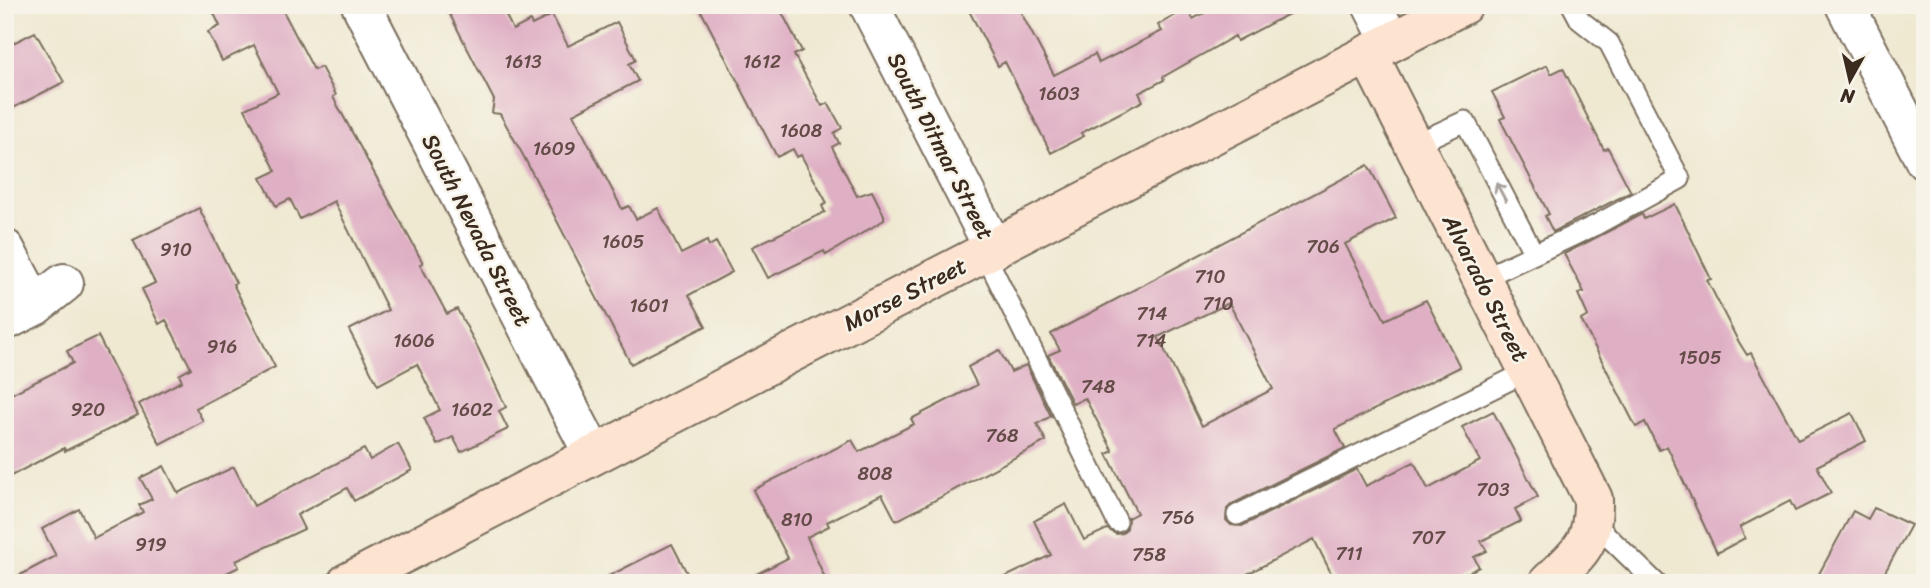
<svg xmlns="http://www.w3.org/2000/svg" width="1930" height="588" font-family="Sriracha,sans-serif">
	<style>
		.building { fill: #dfafc4; fill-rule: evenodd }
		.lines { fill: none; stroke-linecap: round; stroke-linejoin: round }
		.lane-casing { stroke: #7a6d5d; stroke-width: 23 }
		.street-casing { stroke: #7a6d5d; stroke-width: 42 }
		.secondary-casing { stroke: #7a6d5d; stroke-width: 42 }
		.lane { stroke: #fff; stroke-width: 19 }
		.street { stroke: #fff; stroke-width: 38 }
		.secondary { stroke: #fde4d1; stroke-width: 38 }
		.oneway { stroke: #a79f9a }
		.labels { text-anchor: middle; stroke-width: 5; stroke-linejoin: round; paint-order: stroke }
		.number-label { font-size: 19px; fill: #644b48 }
		.street-label { font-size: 23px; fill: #3b2a1e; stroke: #f7f3e8 }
	</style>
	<rect width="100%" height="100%" fill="#f7f3e8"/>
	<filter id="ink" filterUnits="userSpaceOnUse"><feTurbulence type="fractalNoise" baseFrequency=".0143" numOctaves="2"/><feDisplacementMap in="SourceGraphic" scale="14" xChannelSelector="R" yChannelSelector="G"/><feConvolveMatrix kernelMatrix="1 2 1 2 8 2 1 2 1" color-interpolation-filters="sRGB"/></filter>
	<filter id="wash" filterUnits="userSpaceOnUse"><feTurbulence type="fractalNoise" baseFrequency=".00686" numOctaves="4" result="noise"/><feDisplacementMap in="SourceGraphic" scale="28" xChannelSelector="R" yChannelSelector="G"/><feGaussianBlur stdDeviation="1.57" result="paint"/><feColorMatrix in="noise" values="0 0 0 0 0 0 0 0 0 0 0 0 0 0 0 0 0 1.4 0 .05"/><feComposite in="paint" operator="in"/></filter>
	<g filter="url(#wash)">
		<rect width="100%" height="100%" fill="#efe9d2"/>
		<g id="blocks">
			<!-- building -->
			<path class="building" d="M 210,5 L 280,5 L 314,70 L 321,67 L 336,95 L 333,97 L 423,263 L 420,264 L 447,314 L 457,309 L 479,350 L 506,407 L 499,411 L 508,429 L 461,452 L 453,437 L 437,445 L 424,418 L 440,410 L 417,364 L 378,385 L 349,330 L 388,310 L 334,201 L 300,219 L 290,199 L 276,206 L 261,178 L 276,171 L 245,109 L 278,93 L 254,45 L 222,61 L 208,32 L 220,26 Z
				M 445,5 L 501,5 L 513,30 L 530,21 L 532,25 L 552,15 L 568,46 L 617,22 L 636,60 L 629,64 L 638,81 L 573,114 L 622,209 L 629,206 L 636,219 L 658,208 L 681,254 L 707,241 L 709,246 L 716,242 L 732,272 L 689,295 L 706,326 L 631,364 L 524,157 L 500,114 L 492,113 L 494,100 Z
				M 698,5 L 778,5 L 802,51 L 794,55 L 822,106 L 828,103 L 842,128 L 834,133 L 839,143 L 832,147 L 857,196 L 872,191 L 884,215 L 884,220 L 826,255 L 824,251 L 768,278 L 752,247 L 825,212 L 822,206 L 827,203 L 801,155 L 797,157 L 793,149 L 777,157 Z
				M 966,5 L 1017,5 L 1054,75 L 1095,54 L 1099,63 L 1162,31 L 1158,25 L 1188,8 L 1193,19 L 1220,5 L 1306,5 L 1237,41 L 1235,36 L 1163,77 L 1164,80 L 1139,93 L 1143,101 L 1081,133 L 1084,136 L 1051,153 L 1005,62 L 998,66 Z
				M 35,32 L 64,82 L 5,112 L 5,47 Z
				M 1547,65 L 1551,74 L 1563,68 L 1604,150 L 1608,148 L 1631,192 L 1553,232 L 1545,216 L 1549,214 L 1500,119 L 1505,117 L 1492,92 Z
				M 1368,165 L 1396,218 L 1345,244 L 1385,320 L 1426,300 L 1460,367 L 1335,429 L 1345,448 L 1232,504 L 1227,509 L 1226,520 L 1231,525 L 1242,526 L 1357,469 L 1366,486 L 1414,462 L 1428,489 L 1480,461 L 1462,427 L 1493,411 L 1538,497 L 1515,509 L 1521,521 L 1481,541 L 1487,551 L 1474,557 L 1479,567 L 1448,583 L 1336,583 L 1314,539 L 1230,583 L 993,583 L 1051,555 L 1034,521 L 1066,504 L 1084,540 L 1107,529 L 1116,534 L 1123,533 L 1127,528 L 1128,518 L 1137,513 L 1107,454 L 1113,451 L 1085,398 L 1073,404 L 1048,355 L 1060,350 L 1051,334 ZM 1229,303 L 1273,389 L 1202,426 L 1158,337 Z
				M 1675,204 L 1711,279 L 1707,280 L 1737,339 L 1747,355 L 1751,353 L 1798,440 L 1852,413 L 1866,441 L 1817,466 L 1831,493 L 1795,511 L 1790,501 L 1740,527 L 1745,538 L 1717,553 L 1667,446 L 1659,450 L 1645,422 L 1636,427 L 1581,320 L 1588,316 L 1578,294 L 1584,292 L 1564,254 L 1642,214 L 1644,219 Z
				M 199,208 L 236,283 L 233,284 L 275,367 L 196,408 L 203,421 L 160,444 L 139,404 L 182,381 L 179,375 L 191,368 L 166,320 L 159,324 L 142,289 L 155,283 L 133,240 Z
				M 98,336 L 138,415 L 65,451 L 64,448 L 5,479 L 5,397 L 73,363 L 67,351 Z
				M 999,350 L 1011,372 L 1026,365 L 1051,416 L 1037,424 L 1046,441 L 896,521 L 882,494 L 827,522 L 829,526 L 807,537 L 827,583 L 739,583 L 788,558 L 753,490 L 852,440 L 859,452 L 914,424 L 911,419 L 977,385 L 968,367 Z
				M 398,444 L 412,470 L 354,501 L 347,488 L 297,515 L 304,529 L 236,561 L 239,567 L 206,583 L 5,583 L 56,556 L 42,529 L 79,509 L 94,538 L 143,512 L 139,505 L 152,499 L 140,478 L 164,466 L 178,493 L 234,467 L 254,506 L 364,449 L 370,460 Z
				M 1874,508 L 1911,525 L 1879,583 L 1814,583 L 1853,511 L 1868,519 Z
				M 672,544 L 692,583 L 595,583 Z"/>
		</g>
	</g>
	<g filter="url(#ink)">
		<use href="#blocks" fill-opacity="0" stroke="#7a6d5d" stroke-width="2"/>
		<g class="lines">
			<!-- lane casing -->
			<g class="lane-casing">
				<path id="lane" d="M 1413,145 L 1465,121 L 1533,252
					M 985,254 L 1117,522
					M 1481,279 L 1596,225 L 1680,179 L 1609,43 L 1580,20 L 1572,5
					M 1237,515 L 1528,371
					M 1594,523 L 1656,583"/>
			</g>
			<!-- street casing -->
			<g class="street-casing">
				<path id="street" d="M 361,5 L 593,454
					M 869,5 L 994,249
					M 1372,5 L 1391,42
					M 1845,5 L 1925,161
					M 5,249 L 35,306
					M 5,321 L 35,306 L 64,283"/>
			</g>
			<!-- secondary casing -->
			<g class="secondary-casing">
				<path id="secondary" d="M 1368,54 L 1593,499 C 1594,545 1579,553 1548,583
					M 347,583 L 1463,5"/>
			</g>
			<!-- lane -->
			<use href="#lane" class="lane"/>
			<!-- street -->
			<use href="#street" class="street"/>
			<!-- secondary -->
			<use href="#secondary" class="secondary"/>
		</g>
		<!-- one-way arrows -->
		<defs><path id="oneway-shaft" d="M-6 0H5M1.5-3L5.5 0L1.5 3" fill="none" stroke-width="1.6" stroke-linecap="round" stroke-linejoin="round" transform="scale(1.75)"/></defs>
		<use class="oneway" href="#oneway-shaft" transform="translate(1501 192) rotate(-118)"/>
	</g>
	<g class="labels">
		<!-- number labels -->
		<g class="number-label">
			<text x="523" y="68">1613</text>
			<text x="762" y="68">1612</text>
			<text x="1059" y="100">1603</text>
			<text x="801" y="137">1608</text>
			<text x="554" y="155">1609</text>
			<text x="623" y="248">1605</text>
			<text x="1323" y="253">706</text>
			<text x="176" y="256">910</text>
			<text x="1210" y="283">710</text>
			<text x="1218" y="310">710</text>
			<text x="649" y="312">1601</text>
			<text x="1152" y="320">714</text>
			<text x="414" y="347">1606</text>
			<text x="1151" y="347">714</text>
			<text x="222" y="353">916</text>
			<text x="1700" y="364">1505</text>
			<text x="1098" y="393">748</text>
			<text x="88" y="416">920</text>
			<text x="472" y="416">1602</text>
			<text x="1002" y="442">768</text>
			<text x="875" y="480">808</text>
			<text x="1493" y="496">703</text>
			<text x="1178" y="524">756</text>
			<text x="797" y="526">810</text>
			<text x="1428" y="544">707</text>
			<text x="151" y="551">919</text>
			<text x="1349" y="560">711</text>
			<text x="1149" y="561">758</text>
		</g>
		<!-- street labels -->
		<g class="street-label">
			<text transform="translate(941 146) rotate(63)" y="8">South Ditmar Street</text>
			<text transform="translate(477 230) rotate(63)" y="8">South Nevada Street</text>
			<text transform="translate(1486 288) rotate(63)" y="8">Alvarado Street</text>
			<text transform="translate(905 294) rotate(-27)" y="8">Morse Street</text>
		</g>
	</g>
	<!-- margin -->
	<rect width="1930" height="588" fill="none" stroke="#f7f3e8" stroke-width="28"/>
	<!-- north arrow -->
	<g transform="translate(1850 80) rotate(188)" stroke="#f7f3e8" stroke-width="5" paint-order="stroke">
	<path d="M0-5L12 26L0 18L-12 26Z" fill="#3b2a1e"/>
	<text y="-10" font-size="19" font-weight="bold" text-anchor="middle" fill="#3b2a1e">N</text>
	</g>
</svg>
